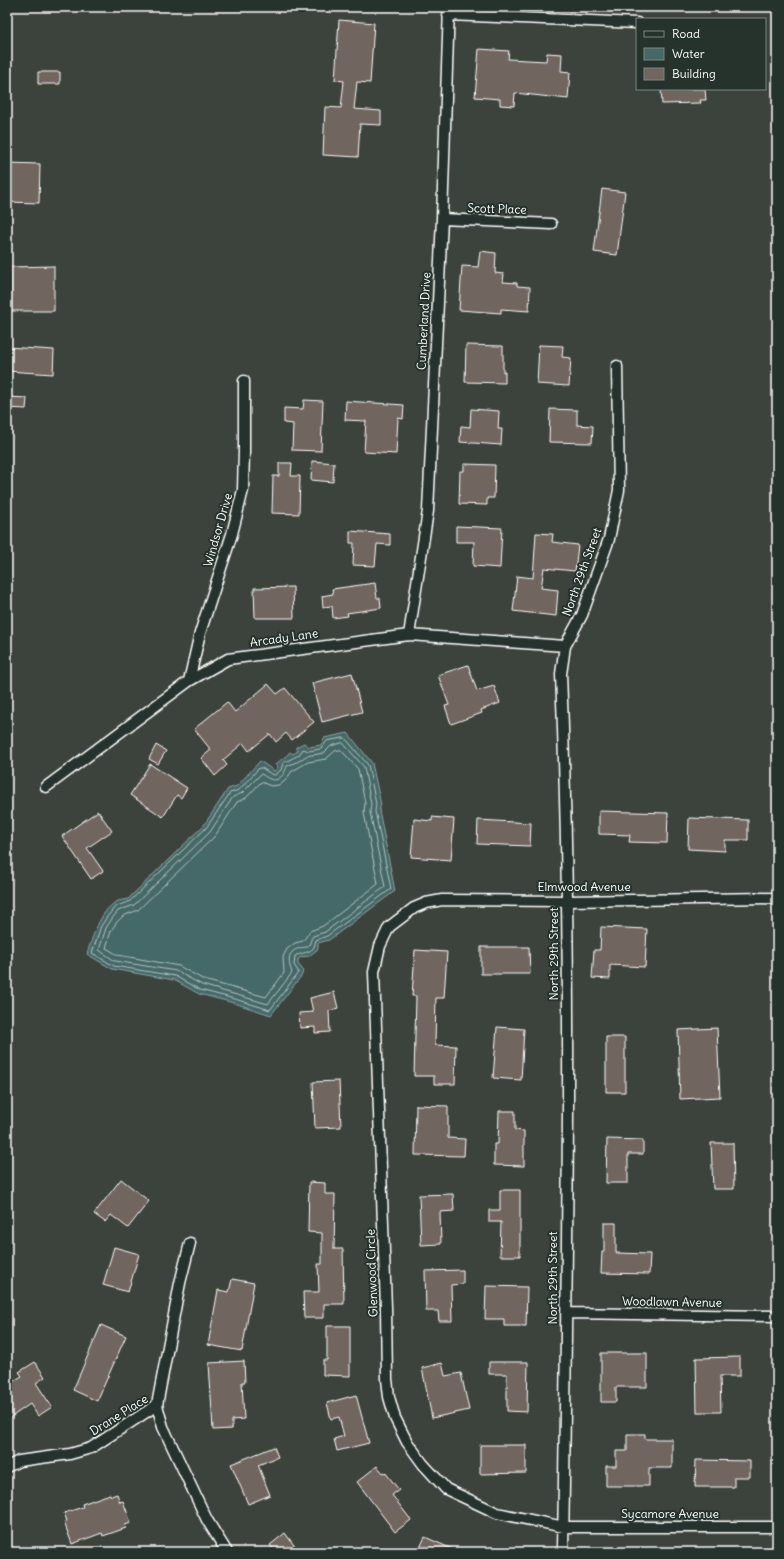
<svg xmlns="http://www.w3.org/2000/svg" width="784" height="1559" font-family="Delius,sans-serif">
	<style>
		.water { fill: #446967; stroke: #8fa5a4 }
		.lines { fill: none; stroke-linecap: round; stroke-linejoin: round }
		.shore { stroke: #b4c3c2; stroke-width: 1 }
		.building { fill: #71655e; stroke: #fff }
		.street-casing { stroke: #fff; stroke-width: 13 }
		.street { stroke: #26332d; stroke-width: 10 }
		.labels { text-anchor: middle; stroke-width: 4; stroke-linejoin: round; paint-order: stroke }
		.street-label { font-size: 12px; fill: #fff; stroke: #26332d }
	</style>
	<rect width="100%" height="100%" fill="#3c423c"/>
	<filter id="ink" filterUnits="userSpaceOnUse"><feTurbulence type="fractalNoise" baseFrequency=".025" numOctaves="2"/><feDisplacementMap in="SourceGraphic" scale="8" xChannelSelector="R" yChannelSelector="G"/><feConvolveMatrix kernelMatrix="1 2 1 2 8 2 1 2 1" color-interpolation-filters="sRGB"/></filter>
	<g filter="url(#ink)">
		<!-- water -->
		<path class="water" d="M 348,733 L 372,763 L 381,805 L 379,810 L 395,891 L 329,940 L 318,943 L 318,949 L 309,956 L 302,957 L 298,959 L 298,964 L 303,970 L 302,975 L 271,1015 L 234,1003 L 199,994 L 174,980 L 112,969 L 87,954 C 92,938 100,911 116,902 C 119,900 124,900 128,899 L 204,825 L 228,789 L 237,786 L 260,761 L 274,771 L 278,767 L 275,765 C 281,759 286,757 290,752 L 293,754 L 298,751 L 296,747 L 304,743 L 309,747 L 321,745 L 324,738 Z"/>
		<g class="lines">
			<!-- shore -->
			<path class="shore" d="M 345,738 L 368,765 L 376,804 L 375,811 L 391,889 L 327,936 L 316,940 C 315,942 315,945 314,947 C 311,953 300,953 295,956 L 294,965 L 298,971 L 298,973 L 270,1010 L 235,999 L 200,990 L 175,976 L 114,966 L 92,953 L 101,926 L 107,917 L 115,907 L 130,901 L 206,828 L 230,793 L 239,790 L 259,768 L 262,768 L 271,774 L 275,775 L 281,770 L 283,763 L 299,755 L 303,749 L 309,751 L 321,749 L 327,741 Z
				M 343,743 L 364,767 L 371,804 L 370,812 L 385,887 L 325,932 L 313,936 C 310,939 311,942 309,945 C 307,948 303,947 300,948 C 285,952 289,963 292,973 L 268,1004 L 202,985 L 176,971 L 115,961 L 99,950 L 106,928 L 111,920 L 118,911 L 134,905 L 210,832 L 233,797 L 242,793 L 261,774 C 264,775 266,778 270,779 C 278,783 285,774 287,766 L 299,761 L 306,756 L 324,753 L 331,746 Z
				M 341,750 L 358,769 L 365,803 L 364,813 L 378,884 L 323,926 L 310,931 L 303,941 L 295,943 L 287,949 L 283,957 L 284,973 L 266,997 L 204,980 L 179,966 L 118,955 L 106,948 L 111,931 L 116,923 L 123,916 L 138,910 L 215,836 L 237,802 L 246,798 L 261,782 L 271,786 L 279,785 L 285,781 L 292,771 L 296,769 L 308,762 L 326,759 L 335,751 Z"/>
		</g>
		<!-- building -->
		<path class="building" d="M 339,20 L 374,23 L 370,83 L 357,82 L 354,109 L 381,111 L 381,125 L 360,124 L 358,157 L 323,155 L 325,107 L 341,108 L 344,81 L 335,80 Z
			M 479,49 L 509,51 L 508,59 L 546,61 L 547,53 L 562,54 L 561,71 L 570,72 L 568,99 L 515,93 L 514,106 L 500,105 L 500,99 L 475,97 Z
			M 38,72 L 60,72 L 60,84 L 38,84 Z
			M 661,89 L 705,89 L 706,100 L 700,100 L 701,103 L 662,104 Z
			M 7,163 L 40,164 L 39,203 L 7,202 Z
			M 602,189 L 625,192 L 617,255 L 594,252 Z
			M 480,251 L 496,253 L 495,273 L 504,274 L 503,282 L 517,283 L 517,286 L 530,287 L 529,311 L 501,309 L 501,313 L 459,310 L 462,266 L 478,267 Z
			M 54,266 L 54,311 L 10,311 L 10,267 Z
			M 466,345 L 503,346 L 503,372 L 505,372 L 505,383 L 465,382 Z
			M 539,345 L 563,346 L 562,357 L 571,358 L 569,386 L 537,384 Z
			M 7,347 L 54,350 L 53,374 L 7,371 Z
			M 7,397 L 27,398 L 26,409 L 7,408 Z
			M 304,400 L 323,401 L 321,451 L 292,450 L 293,424 L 284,423 L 284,408 L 303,409 Z
			M 346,401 L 404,405 L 403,419 L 398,418 L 396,454 L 364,452 L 366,421 L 345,420 Z
			M 471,409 L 499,411 L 498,429 L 502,429 L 501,445 L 460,442 L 461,426 L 470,427 Z
			M 550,409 L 577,410 L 577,425 L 593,426 L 592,443 L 549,442 Z
			M 312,461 L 334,463 L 333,482 L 311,480 Z
			M 279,463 L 292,463 L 291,476 L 300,476 L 299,514 L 272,513 L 273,476 L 279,476 Z
			M 464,464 L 495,465 L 494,498 L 487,498 L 487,505 L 459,504 L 460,471 L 464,471 Z
			M 456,526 L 502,528 L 500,568 L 473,566 L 474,542 L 456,542 Z
			M 350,531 L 390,534 L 390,545 L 377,544 L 375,566 L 353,565 L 354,543 L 350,543 Z
			M 536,533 L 553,534 L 552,542 L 578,545 L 575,571 L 544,568 L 541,588 L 558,590 L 556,616 L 513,611 L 517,576 L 533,578 Z
			M 375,583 L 377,598 L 380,598 L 381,608 L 347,613 L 348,616 L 333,618 L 332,606 L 323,607 L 322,596 L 333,594 L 332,589 Z
			M 293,587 L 294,618 L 255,618 L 254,588 Z
			M 468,665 L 477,691 L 494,686 L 500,703 L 481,710 L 482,713 L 451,724 L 445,706 L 449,705 L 438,675 Z
			M 352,673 L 362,712 L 322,722 L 312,683 Z
			M 268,684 L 277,694 L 285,688 L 314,722 L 292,740 L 286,733 L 276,742 L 270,734 L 249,751 L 243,743 L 223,760 L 227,765 L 215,776 L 201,758 L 211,750 L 194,729 L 227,702 L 235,712 Z
			M 156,745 L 166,751 L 158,764 L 149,759 Z
			M 150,764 L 187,788 L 181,798 L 177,795 L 163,817 L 130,795 Z
			M 98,811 L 112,831 L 87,848 L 103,871 L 91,879 L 62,836 Z
			M 599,811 L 668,813 L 667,843 L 629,842 L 630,835 L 599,834 Z
			M 432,817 L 454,819 L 451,860 L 411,857 L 414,819 L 432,821 Z
			M 689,818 L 748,820 L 748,840 L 725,840 L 725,851 L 688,849 Z
			M 478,820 L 531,823 L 530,846 L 477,844 Z
			M 601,927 L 647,929 L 645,967 L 610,965 L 610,979 L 592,978 L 594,950 L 600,950 Z
			M 481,947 L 529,947 L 530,974 L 481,974 Z
			M 415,950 L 447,952 L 444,998 L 436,998 L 435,1045 L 456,1046 L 455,1084 L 434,1084 L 434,1076 L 414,1076 L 416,996 L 412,996 Z
			M 334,992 L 338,1008 L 329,1011 L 330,1032 L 315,1033 L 315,1027 L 300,1028 L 299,1013 L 313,1012 L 310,998 Z
			M 497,1027 L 524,1029 L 521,1080 L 493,1078 Z
			M 717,1028 L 720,1097 L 680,1099 L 678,1030 Z
			M 606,1037 L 625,1037 L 625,1092 L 606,1092 Z
			M 339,1081 L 341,1127 L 315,1128 L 313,1082 Z
			M 416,1105 L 448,1106 L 448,1138 L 465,1139 L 464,1156 L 415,1155 Z
			M 499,1111 L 515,1111 L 515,1130 L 524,1131 L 524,1166 L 494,1165 L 494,1144 L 498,1144 Z
			M 607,1139 L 643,1140 L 643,1154 L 628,1154 L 628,1183 L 606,1183 Z
			M 711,1143 L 733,1143 L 734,1189 L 713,1189 Z
			M 121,1179 L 149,1201 L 128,1228 L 111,1215 L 105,1222 L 94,1214 Z
			M 309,1182 L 325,1183 L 325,1194 L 335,1194 L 334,1249 L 343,1249 L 344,1304 L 324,1304 L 324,1318 L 304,1318 L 303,1292 L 319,1292 L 318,1264 L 322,1264 L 322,1233 L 308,1232 Z
			M 500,1190 L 520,1190 L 520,1256 L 500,1256 L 501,1222 L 489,1222 L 489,1210 L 500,1210 Z
			M 453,1194 L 454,1211 L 440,1212 L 441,1244 L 421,1245 L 419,1195 Z
			M 604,1223 L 616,1223 L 616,1253 L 650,1254 L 649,1274 L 601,1273 L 602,1252 L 604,1252 Z
			M 114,1247 L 139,1254 L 128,1292 L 103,1285 Z
			M 463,1270 L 463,1284 L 451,1285 L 452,1321 L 439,1321 L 438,1311 L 426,1311 L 425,1271 Z
			M 232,1279 L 254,1283 L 242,1351 L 208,1345 L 218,1290 L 229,1292 Z
			M 486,1286 L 527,1287 L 526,1326 L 504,1326 L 504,1319 L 485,1319 Z
			M 101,1325 L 126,1336 L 97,1401 L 73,1390 Z
			M 327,1326 L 350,1326 L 350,1376 L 323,1375 L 323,1360 L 327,1360 Z
			M 601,1353 L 647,1353 L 647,1387 L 616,1387 L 616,1402 L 601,1402 Z
			M 740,1357 L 740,1376 L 720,1376 L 721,1412 L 697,1412 L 696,1358 Z
			M 244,1361 L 245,1382 L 242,1382 L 244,1419 L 232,1420 L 232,1429 L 213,1430 L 209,1363 Z
			M 35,1362 L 45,1377 L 36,1383 L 52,1407 L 38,1416 L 30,1404 L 7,1420 L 7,1385 L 22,1376 L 19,1372 Z
			M 489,1362 L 528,1362 L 527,1412 L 507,1411 L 507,1374 L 489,1374 Z
			M 442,1363 L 445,1376 L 461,1373 L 469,1410 L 432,1418 L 422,1368 Z
			M 356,1395 L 369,1443 L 337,1451 L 334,1439 L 344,1436 L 339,1417 L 331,1419 L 327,1403 Z
			M 627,1434 L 645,1434 L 645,1439 L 672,1439 L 672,1468 L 649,1468 L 649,1486 L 606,1486 L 606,1466 L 616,1466 L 616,1451 L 627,1451 Z
			M 480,1445 L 526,1445 L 526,1473 L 480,1474 Z
			M 274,1447 L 278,1457 L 258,1465 L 270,1495 L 248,1504 L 231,1464 Z
			M 696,1460 L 750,1461 L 750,1477 L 734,1477 L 734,1487 L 695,1487 Z
			M 377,1466 L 383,1473 L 385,1472 L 399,1490 L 392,1495 L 411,1520 L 395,1532 L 357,1482 Z
			M 110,1494 L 111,1496 L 117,1494 L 120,1502 L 123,1501 L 131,1523 L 125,1525 L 126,1528 L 103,1536 L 102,1533 L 72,1544 L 64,1522 L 67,1521 L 64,1513 L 83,1507 L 82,1504 Z
			M 285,1533 L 299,1552 L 276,1552 L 270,1545 Z
			M 425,1537 L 459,1552 L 418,1552 Z"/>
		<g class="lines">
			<!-- street casing -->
			<g class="street-casing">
				<path id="street" d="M 448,15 L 637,23
					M 442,219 L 551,224
					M 409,635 L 428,511 L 442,219 L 449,7
					M 189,681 L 200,633 L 232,534 L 243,490 L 244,452 L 244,381
					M 46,787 L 189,681 L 228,659 L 409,635 L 565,646
					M 777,898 L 567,901 L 442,900 L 426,903 L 414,908 L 389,927 L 380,946 L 374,972 L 386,1308 L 387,1379 L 389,1397 L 395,1418 L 407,1442 L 423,1464 L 446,1489 L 497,1513 L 564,1527 L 777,1527
					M 190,1243 L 180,1283 L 157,1405 L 163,1427 L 207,1520 L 227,1552
					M 566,1313 L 777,1316
					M 7,1467 L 19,1461 L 70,1454 L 91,1448 L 157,1405
					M 563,1552 C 567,1260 573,966 561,674 L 565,646 L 582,615 L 609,539 L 619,490 L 617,366"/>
			</g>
			<!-- street -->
			<use href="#street" class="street"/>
		</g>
	</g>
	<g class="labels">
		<!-- street labels -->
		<g class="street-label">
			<text transform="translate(497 209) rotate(2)" y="4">Scott Place</text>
			<text transform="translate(424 321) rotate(-87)" y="4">Cumberland Drive</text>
			<text transform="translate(218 530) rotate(-74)" y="4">Windsor Drive</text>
			<text transform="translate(582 572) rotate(-70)" y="4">North 29th Street</text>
			<text transform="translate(284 638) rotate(-8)" y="4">Arcady Lane</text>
			<text x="584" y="891">Elmwood Avenue</text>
			<text transform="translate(554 954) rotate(-90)" y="4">North 29th Street</text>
			<text transform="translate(372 1273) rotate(-92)" y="4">Glenwood Circle</text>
			<text transform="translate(553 1278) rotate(-90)" y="4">North 29th Street</text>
			<text transform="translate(672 1302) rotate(1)" y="4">Woodlawn Avenue</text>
			<text transform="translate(119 1415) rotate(-32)" y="4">Drane Place</text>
			<text x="670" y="1518">Sycamore Avenue</text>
		</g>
	</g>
	<!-- margin -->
	<rect width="784" height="1559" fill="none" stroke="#26332d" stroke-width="24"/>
	<rect x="12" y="12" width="760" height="1535" fill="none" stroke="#fff" stroke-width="1.5" filter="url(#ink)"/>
	<!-- legend -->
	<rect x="636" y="18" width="130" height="72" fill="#26332d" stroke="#7d8581"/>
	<rect x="644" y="31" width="20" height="6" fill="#26332d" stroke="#7d8581"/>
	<text x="672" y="38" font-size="12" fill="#ffffff">Road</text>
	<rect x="644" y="48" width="20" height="12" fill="#446967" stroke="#7d8581"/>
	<text x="672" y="58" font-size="12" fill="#ffffff">Water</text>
	<rect x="644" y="68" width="20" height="12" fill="#71655e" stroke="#7d8581"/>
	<text x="672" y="78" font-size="12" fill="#ffffff">Building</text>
</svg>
